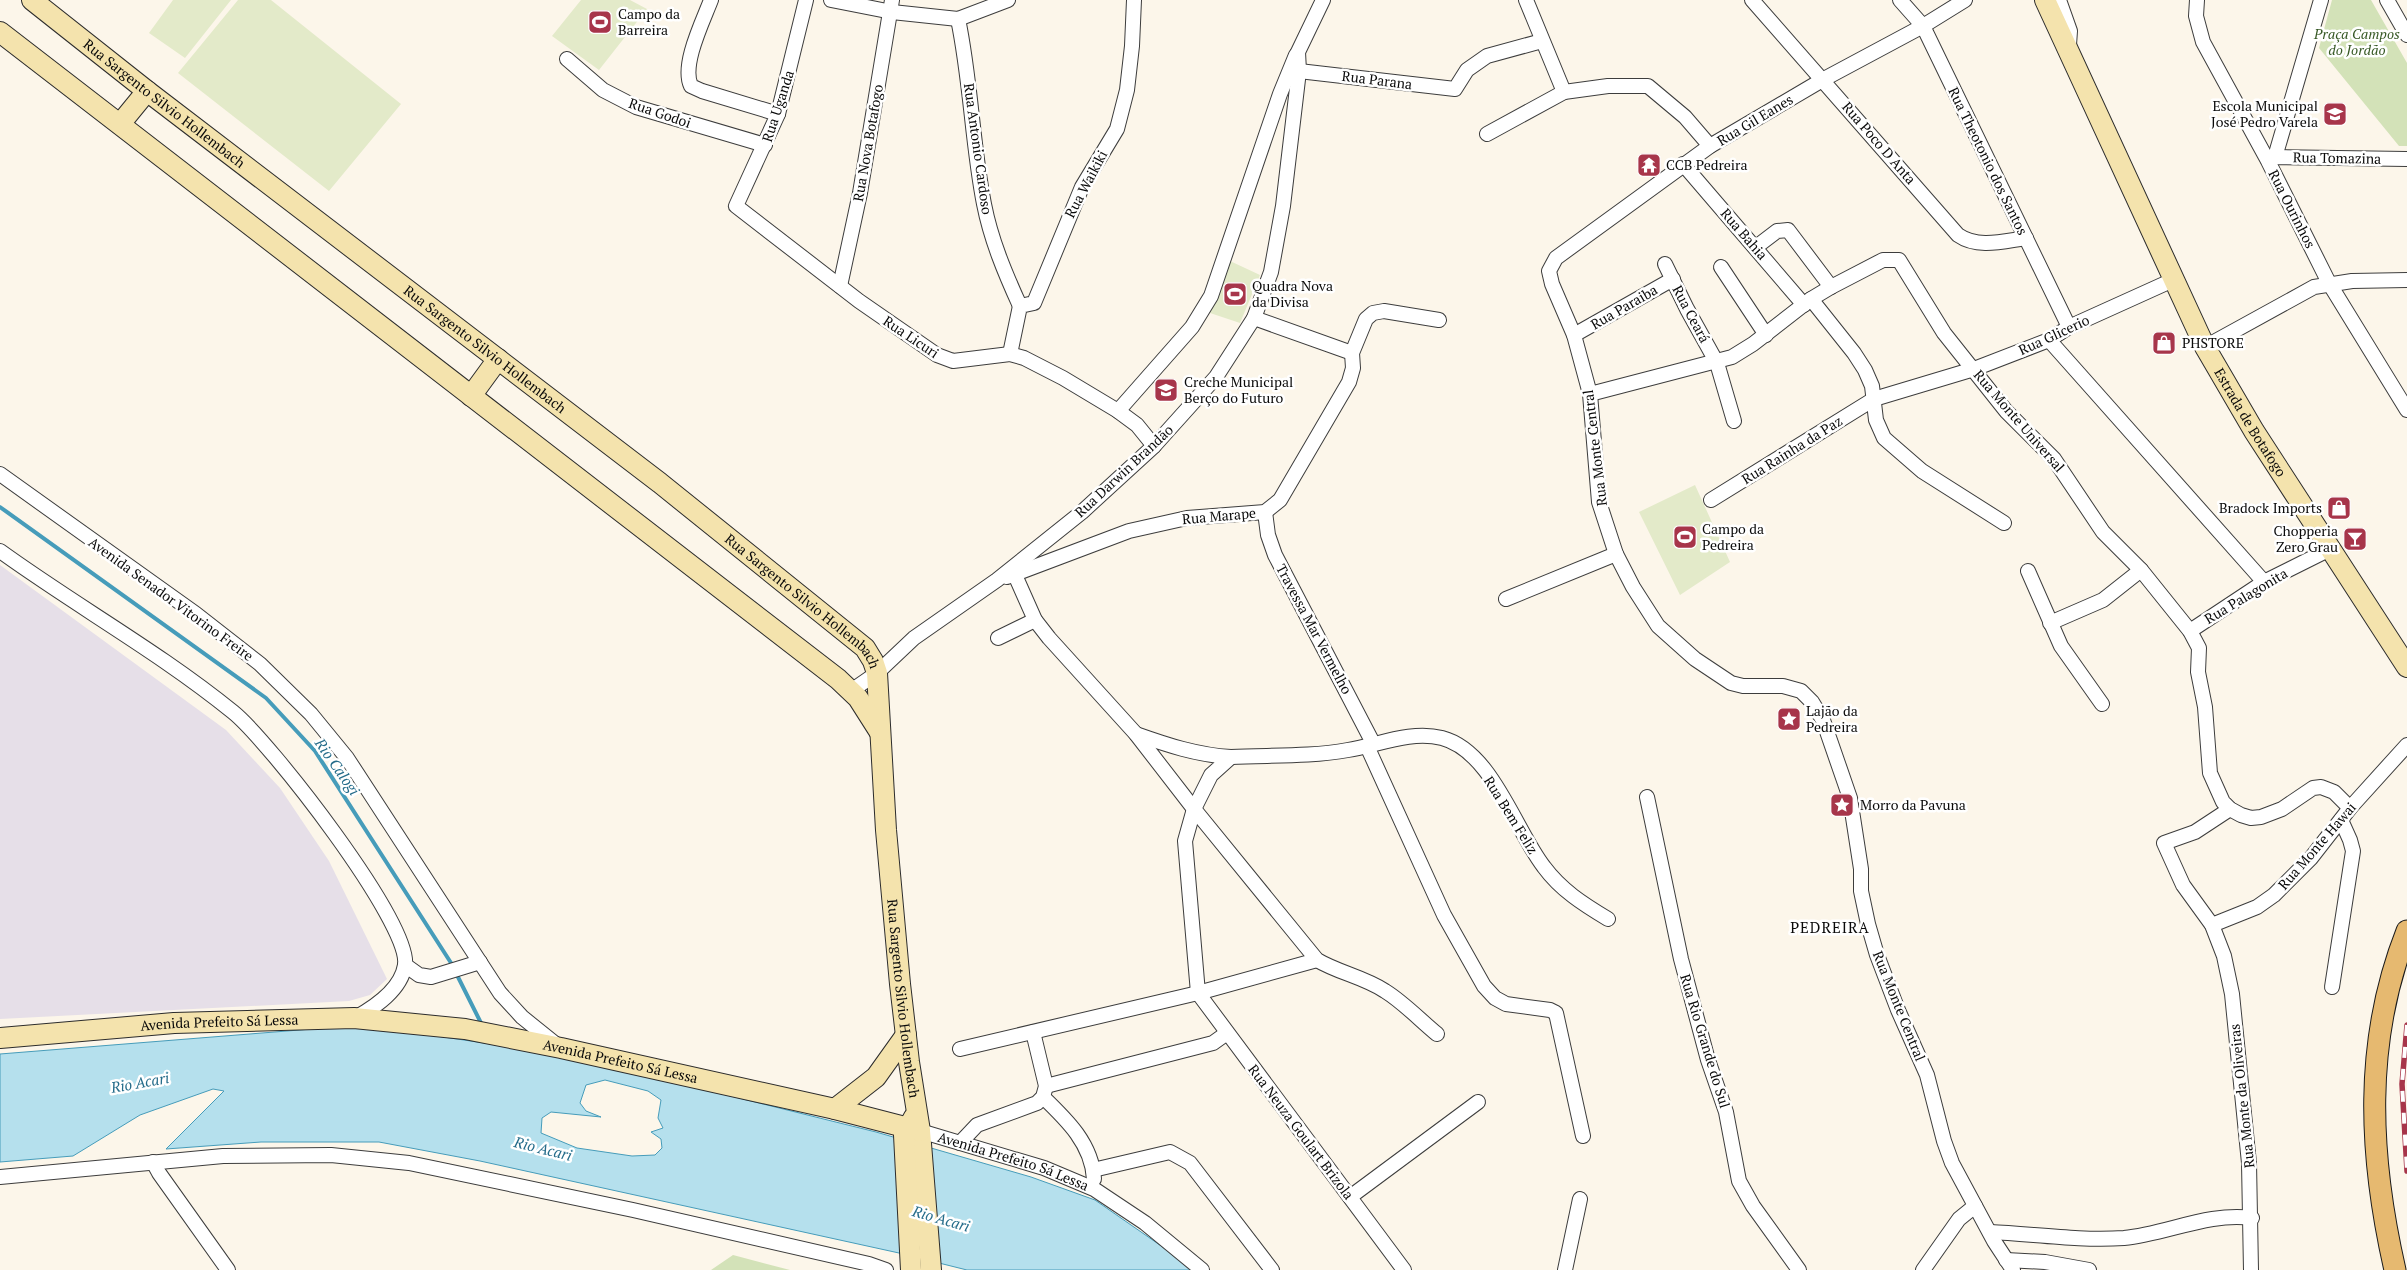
<svg xmlns="http://www.w3.org/2000/svg" width="2407" height="1270" font-family="'PT Serif',serif">
	<style>
		.industrial { fill: #e6dfe8 }
		.green { fill: #d3e2b8 }
		.pitch { fill: #e3eac9 }
		.water { fill: #b5e0ed; stroke: #469cba; fill-rule: evenodd }
		.lines { fill: none; stroke-linecap: round; stroke-linejoin: round }
		.stream { stroke: #469cba; stroke-width: 4 }
		.street-casing { stroke: #3d3d3d; stroke-width: 16 }
		.secondary-casing { stroke: #2c2c2c; stroke-width: 22 }
		.primary-casing { stroke: #1b1b1b; stroke-width: 23 }
		.street { stroke: #fff; stroke-width: 14 }
		.secondary { stroke: #f4e3ad; stroke-width: 20 }
		.primary { stroke: #e6b970; stroke-width: 21 }
		.rail-casing { stroke: #a7354a; stroke-width: 5.5 }
		.rail { stroke: #fff; stroke-width: 4; stroke-dasharray: 11; stroke-linecap: butt }
		.labels { text-anchor: middle; stroke-width: 5; stroke-linejoin: round; paint-order: stroke }
		.poi-label { font-size: 14px; fill: #0a0a0a; stroke: #fff; text-anchor: start }
		.park-label { font-size: 14px; font-style: italic; fill: #365824; stroke: #fff }
		.street-label { font-size: 14px; fill: #0a0a0a; stroke: #fff }
		.water-label { font-size: 15px; font-style: italic; fill: #256c8a; stroke: #fff }
		.neighbourhood-label { font-size: 15px; letter-spacing: 1px; fill: #0a0a0a; stroke: #fff }
	</style>
	<rect width="100%" height="100%" fill="#fcf6ea"/>
	<!-- industrial -->
	<path class="industrial" d="M 0,565 L 226,730 L 280,788 L 329,861 L 387,979 L 370,995 L 349,1001 L 0,1019 Z"/>
	<!-- green -->
	<path class="green" d="M 2332,0 L 2371,0 L 2407,63 L 2407,146 L 2399,146 L 2319,48 Z
		M 733,1255 L 790,1270 L 711,1270 Z"/>
	<!-- pitch -->
	<path class="pitch" d="M 173,0 L 231,0 L 185,58 L 149,33 Z
		M 238,0 L 271,0 L 401,104 L 329,191 L 178,73 Z
		M 581,0 L 630,0 L 647,9 L 599,70 L 552,36 Z
		M 1230,261 L 1260,275 L 1240,323 L 1210,313 Z
		M 1695,485 L 1730,562 L 1680,595 L 1639,512 Z"/>
	<!-- water -->
	<path class="water" d="M 362,1025 L 491,1044 L 642,1074 L 876,1132 L 1031,1177 L 1095,1200 L 1180,1259 L 1192,1270 L 967,1270 L 899,1253 L 480,1161 L 379,1142 L 261,1142 L 166,1149 L 224,1091 L 213,1089 L 140,1115 L 73,1156 L 0,1162 L 0,1054 ZM 605,1080 L 648,1091 L 661,1100 L 658,1118 L 663,1128 L 651,1132 L 661,1139 L 662,1148 L 655,1155 L 632,1156 L 577,1148 L 541,1133 L 542,1118 L 551,1112 L 601,1117 L 586,1111 L 580,1103 L 586,1085 Z"/>
	<g class="lines">
		<!-- stream -->
		<path class="stream" d="M 0,507 L 266,698 L 315,751 L 453,966
			M 456,973 L 482,1025"/>
		<!-- street casing -->
		<g class="street-casing">
			<g id="street">
				<path d="M 711,0 C 703,21 681,65 691,86 L 702,91 L 778,114"/>
				<path d="M 806,0 L 778,114 L 736,206 L 859,301 L 937,355 L 953,361 L 1010,354 L 1024,358 L 1063,378 L 1118,411 L 1137,425 L 1154,446"/>
				<path d="M 831,0 L 892,12 L 958,19 L 1008,0"/>
				<path d="M 1526,0 L 1564,92"/>
				<path d="M 1752,0 L 1958,235 C 1978,249 2004,241 2026,238"/>
				<path d="M 1900,0 L 1923,26 L 2069,327"/>
				<path d="M 1965,0 L 1923,26 L 1824,79 L 1710,146 L 1556,258 L 1549,271 L 1552,284 L 1574,335 L 1590,394 L 1599,502 L 1616,554 L 1633,587 L 1658,626 L 1695,659 L 1731,683 L 1743,686 L 1783,686 L 1801,691 L 1812,702 L 1823,720 L 1850,798 L 1861,869 L 1861,891 L 1868,924 L 1877,955 L 1898,1010 L 1927,1075 L 1944,1141 L 1952,1163 L 1994,1241 L 2013,1270"/>
				<path d="M 2059,0 L 2070,31 L 2069,45"/>
				<path d="M 2197,0 L 2196,16 L 2203,42 L 2268,161 L 2329,283 L 2407,410"/>
				<path d="M 2387,0 L 2407,35"/>
				<path d="M 958,19 C 971,81 972,143 984,204 C 991,240 1005,273 1020,306"/>
				<path d="M 567,59 L 603,90 L 636,107 L 765,145"/>
				<path d="M 1299,71 L 1455,89 L 1467,70 L 1487,56 L 1542,41"/>
				<path d="M 1487,134 L 1564,92 L 1608,86 L 1648,86 L 1685,117 L 1710,146"/>
				<path d="M 2275,157 L 2321,0"/>
				<path d="M 2268,160 L 2275,157 L 2407,159"/>
				<path d="M 1683,164 L 1804,305"/>
				<path d="M 1756,247 L 1777,231 L 1788,230 L 1831,287"/>
				<path d="M 1665,264 L 1687,309 L 1717,363 L 1734,421"/>
				<path d="M 1721,267 L 1766,335"/>
				<path d="M 840,286 L 860,193 L 892,0"/>
				<path d="M 1811,299 L 1854,353 L 1865,370 L 1872,386 L 1876,420 L 1884,438 L 1922,471 L 2004,523"/>
				<path d="M 1254,318 L 1352,353"/>
				<path d="M 1574,335 L 1673,279"/>
				<path d="M 2049,340 L 2264,582"/>
				<path d="M 2205,347 L 2314,287 L 2352,281 L 2407,280"/>
				<path d="M 1010,354 L 1020,306 L 1034,303 L 1082,187 L 1117,129 L 1127,90 L 1132,46 L 1134,0"/>
				<path d="M 1590,394 L 1732,357 L 1753,344 L 1811,299 L 1831,287 L 1883,260 L 1899,260 L 1944,333 L 2006,411 L 2054,459 L 2103,532 L 2141,570 L 2190,631 L 2199,648 L 2198,672 L 2205,707 L 2210,773 L 2223,802 L 2230,809 L 2241,815 L 2251,818 L 2261,817 L 2282,809 L 2313,788 L 2321,787 L 2334,792 L 2350,808"/>
				<path d="M 1118,411 L 1192,327 L 1211,296 L 1280,94 L 1296,55"/>
				<path d="M 0,474 L 196,614 L 260,664 L 311,714 L 347,758 L 500,993 L 522,1017 L 558,1046"/>
				<path d="M 1711,500 L 1874,399 L 1974,369 L 2049,340 L 2069,327 L 2173,280"/>
				<path d="M 1265,512 L 1268,535 L 1275,555 L 1373,743"/>
				<path d="M 0,551 C 76,606 159,652 233,712 C 269,741 411,923 405,965 C 401,990 375,1007 355,1018"/>
				<path d="M 2028,571 L 2061,646 L 2102,704"/>
				<path d="M 1015,575 L 1035,620 L 1049,638 L 1136,734 L 1194,809 L 1317,960 C 1339,973 1364,977 1385,991 C 1403,1002 1420,1020 1437,1034"/>
				<path d="M 1007,577 L 1129,531 L 1187,518 L 1265,512 L 1280,500 L 1349,382 L 1353,368 L 1352,353 L 1366,319 L 1373,313 L 1384,311 L 1439,320"/>
				<path d="M 1506,599 L 1616,554"/>
				<path d="M 2050,623 L 2103,600 L 2141,570"/>
				<path d="M 2190,631 L 2264,582 L 2330,549"/>
				<path d="M 998,638 L 1035,620"/>
				<path d="M 851,691 L 877,673 L 914,638 L 997,580 L 1082,512 L 1154,446 L 1216,377 L 1254,318 L 1271,272 L 1283,206 L 1299,71 L 1298,52 L 1323,0"/>
				<path d="M 1136,734 C 1167,745 1197,755 1231,757 L 1211,775 L 1194,809 L 1185,841 L 1198,993 L 1404,1270"/>
				<path d="M 1367,746 L 1444,915 L 1484,986 L 1495,998 L 1506,1004 L 1550,1010 L 1556,1013 L 1583,1136"/>
				<path d="M 1231,757 C 1269,755 1310,757 1348,750 C 1378,745 1411,730 1442,738 C 1492,751 1515,830 1544,867 C 1561,890 1583,904 1608,919"/>
				<path d="M 1647,797 L 1681,959 L 1708,1060 L 1726,1112 L 1739,1181 L 1753,1206 L 1799,1270"/>
				<path d="M 2230,809 L 2195,832 L 2164,843 L 2183,885 L 2212,925 L 2224,956 L 2232,994 L 2249,1163 L 2251,1270"/>
				<path d="M 2212,925 L 2257,907 L 2274,895 L 2311,858 L 2350,808 L 2407,745"/>
				<path d="M 405,965 L 419,975 L 431,977 L 480,962"/>
				<path d="M 2332,987 L 2353,851 L 2350,840 L 2341,820"/>
				<path d="M 960,1049 L 1198,993 L 1317,960"/>
				<path d="M 1046,1086 L 1213,1043 L 1227,1033"/>
				<path d="M 1043,1097 C 1067,1120 1092,1144 1094,1179"/>
				<path id="s1" d="M 920,1131 L 1044,1168 L 1094,1189 L 1145,1223 L 1202,1270"/>
				<path d="M 960,1143 L 977,1125 L 1037,1103 L 1043,1097 L 1046,1086 L 1033,1032"/>
				<path d="M 153,1162 L 159,1173 L 228,1270"/>
				<path d="M 1093,1170 L 1170,1152 L 1190,1163 L 1272,1270"/>
				<path d="M 0,1177 L 223,1156 L 331,1155 L 409,1163 L 633,1210 L 869,1264 L 886,1270"/>
				<path d="M 1350,1197 L 1478,1102"/>
				<path d="M 1990,1232 C 2034,1234 2079,1241 2124,1238 C 2167,1234 2208,1212 2252,1218"/>
				<path d="M 2006,1260 L 2045,1262 L 2089,1270"/>
				<path d="M 1565,1270 L 1580,1199"/>
				<path d="M 1923,1270 L 1959,1219 L 1975,1206"/>
			</g>
		</g>
		<!-- secondary casing -->
		<g class="secondary-casing">
			<g id="secondary">
				<path id="s2" d="M 32,0 L 147,91 L 660,483 L 865,648 L 873,661 L 877,673 L 886,830 L 900,984 L 909,1062 L 920,1131 L 931,1270"/>
				<path id="s3" d="M 2045,0 L 2205,347 L 2254,431 L 2407,667"/>
				<path d="M 0,32 L 838,679 L 858,698 L 879,731"/>
				<path d="M 120,124 L 147,91"/>
				<path d="M 471,396 L 498,359"/>
				<path id="s4" d="M 0,1038 L 174,1023 L 354,1018 L 465,1029 L 561,1048 L 835,1109 L 920,1131"/>
				<path d="M 835,1109 L 876,1077 L 906,1035"/>
				<path d="M 911,1270 L 904,1135 L 914,1117"/>
			</g>
		</g>
		<!-- primary casing -->
		<g class="primary-casing">
			<path id="primary" d="M 2395,1270 C 2369,1156 2363,1042 2407,931"/>
		</g>
		<!-- street -->
		<use href="#street" class="street"/>
		<!-- secondary -->
		<use href="#secondary" class="secondary"/>
		<!-- primary -->
		<use href="#primary" class="primary"/>
		<!-- rail casing -->
		<g class="rail-casing">
			<path id="rail" d="M 2407,1025 L 2402,1084 L 2407,1171"/>
		</g>
		<!-- rail -->
		<use href="#rail" class="rail"/>
	</g>
	<!-- icons -->
	<defs>
		<g id="stadium-square" transform="scale(1.25)"><rect x="-9" y="-9" width="18" height="18" rx="4" fill="#a7354a" stroke="#fff"/><path d="M0-5a6.5 5 0 1 0 0 10a6.5 5 0 1 0 0-10ZM-3.5-1.8h7v3.6h-7Z" fill="#fff"/></g>
		<g id="school-square" transform="scale(1.25)"><rect x="-9" y="-9" width="18" height="18" rx="4" fill="#a7354a" stroke="#fff"/><path d="M0-5L7-2L0 1L-7-2ZM-4 1L0 2.5L4 1V4Q0 6-4 4Z" fill="#fff"/></g>
		<g id="temple-square" transform="scale(1.25)"><rect x="-9" y="-9" width="18" height="18" rx="4" fill="#a7354a" stroke="#fff"/><path d="M0-6L5-2H3V0L6.5 2.5H4V6H1.5V3h-3V6H-4V2.5H-6.5L-3 0V-2H-5Z" fill="#fff"/></g>
		<g id="shop-square" transform="scale(1.25)"><rect x="-9" y="-9" width="18" height="18" rx="4" fill="#a7354a" stroke="#fff"/><path d="M-5-2.5h2.3a2.7 3.5 0 0 1 5.4 0H5L5.5 6h-11ZM-1.5-2.5h3a1.5 2.3 0 0 0-3 0Z" fill="#fff"/></g>
		<g id="bar-square" transform="scale(1.25)"><rect x="-9" y="-9" width="18" height="18" rx="4" fill="#a7354a" stroke="#fff"/><path d="M-6-5H6L.8 .8V4.5H3.5V6h-7V4.5H-.8V.8Z" fill="#fff"/></g>
		<g id="sight-square" transform="scale(1.25)"><rect x="-9" y="-9" width="18" height="18" rx="4" fill="#a7354a" stroke="#fff"/><path d="M0-6L1.8-2.2L6-1.7L2.9 1.2L3.7 5.4L0 3.3L-3.7 5.4L-2.9 1.2L-6-1.7L-1.8-2.2Z" fill="#fff"/></g>
	</defs>
	<g fill-rule="evenodd">
		<use href="#stadium-square" x="600" y="22"/>
		<use href="#school-square" x="2335" y="114"/>
		<use href="#temple-square" x="1649" y="165"/>
		<use href="#stadium-square" x="1235" y="294"/>
		<use href="#shop-square" x="2164" y="343"/>
		<use href="#school-square" x="1166" y="390"/>
		<use href="#shop-square" x="2339" y="508"/>
		<use href="#stadium-square" x="1685" y="537"/>
		<use href="#bar-square" x="2355" y="539"/>
		<use href="#sight-square" x="1789" y="719"/>
		<use href="#sight-square" x="1842" y="805"/>
	</g>
	<g class="labels">
		<!-- poi labels -->
		<g class="poi-label">
			<text x="618" y="19">Campo da<tspan x="618" dy="16">Barreira</tspan></text>
			<text x="2318" y="111" text-anchor="end">Escola Municipal<tspan x="2318" dy="16">José Pedro Varela</tspan></text>
			<text x="1666" y="170">CCB Pedreira</text>
			<text x="1252" y="291">Quadra Nova<tspan x="1252" dy="16">da Divisa</tspan></text>
			<text x="2182" y="348">PHSTORE</text>
			<text x="1184" y="387">Creche Municipal<tspan x="1184" dy="16">Berço do Futuro</tspan></text>
			<text x="2322" y="513" text-anchor="end">Bradock Imports</text>
			<text x="1702" y="534">Campo da<tspan x="1702" dy="16">Pedreira</tspan></text>
			<text x="2338" y="536" text-anchor="end">Chopperia<tspan x="2338" dy="16">Zero Grau</tspan></text>
			<text x="1806" y="716">Lajão da<tspan x="1806" dy="16">Pedreira</tspan></text>
			<text x="1860" y="810">Morro da Pavuna</text>
		</g>
		<!-- park labels -->
		<g class="park-label">
			<text x="2357" y="39">Praça Campos<tspan x="2357" dy="16">do Jordão</tspan></text>
		</g>
		<!-- street labels -->
		<g class="street-label">
			<text transform="translate(1377 80) rotate(7)" y="5">Rua Parana</text>
			<text dy="5" stroke="none"><textPath href="#s2" startOffset="168">Rua Sargento Silvio Hollembach</textPath></text>
			<text transform="translate(778 106) rotate(-72)" y="5">Rua Uganda</text>
			<text transform="translate(660 113) rotate(19)" y="5">Rua Godoi</text>
			<text transform="translate(1755 120) rotate(-31)" y="5">Rua Gil Eanes</text>
			<text transform="translate(868 143) rotate(-80)" y="5">Rua Nova Botafogo</text>
			<text transform="translate(1879 143) rotate(49)" y="5">Rua Poco D Anta</text>
			<text transform="translate(978 149) rotate(82)" y="5">Rua Antonio Cardoso</text>
			<text transform="translate(2337 158) rotate(1)" y="5">Rua Tomazina</text>
			<text transform="translate(1988 161) rotate(64)" y="5">Rua Theotonio dos Santos</text>
			<text transform="translate(1086 184) rotate(-62)" y="5">Rua Waikiki</text>
			<text transform="translate(2292 209) rotate(63)" y="5">Rua Ourinhos</text>
			<text transform="translate(1744 234) rotate(49)" y="5">Rua Bahia</text>
			<text transform="translate(1624 307) rotate(-30)" y="5">Rua Paraiba</text>
			<text transform="translate(1691 314) rotate(62)" y="5">Rua Ceará</text>
			<text transform="translate(2054 335) rotate(-25)" y="5">Rua Glicerio</text>
			<text transform="translate(911 337) rotate(34)" y="5">Rua Licuri</text>
			<text dy="5" stroke="none"><textPath href="#s2" startOffset="572">Rua Sargento Silvio Hollembach</textPath></text>
			<text transform="translate(2019 421) rotate(49)" y="5">Rua Monte Universal</text>
			<text dy="5" stroke="none"><textPath href="#s3" startOffset="470">Estrada de Botafogo</textPath></text>
			<text transform="translate(1595 448) rotate(-97)" y="5">Rua Monte Central</text>
			<text transform="translate(1792 450) rotate(-32)" y="5">Rua Rainha da Paz</text>
			<text transform="translate(1124 471) rotate(-43)" y="5">Rua Darwin Brandão</text>
			<text transform="translate(1219 516) rotate(-5)" y="5">Rua Marape</text>
			<text transform="translate(2246 596) rotate(-31)" y="5">Rua Palagonita</text>
			<text transform="translate(171 599) rotate(36)" y="5">Avenida Senador Vitorino Freire</text>
			<text dy="5" stroke="none"><textPath href="#s2" startOffset="978">Rua Sargento Silvio Hollembach</textPath></text>
			<text transform="translate(1314 629) rotate(62)" y="5">Travessa Mar Vermelho</text>
			<text transform="translate(1511 815) rotate(58)" y="5">Rua Bem Feliz</text>
			<text transform="translate(2317 846) rotate(-49)" y="5">Rua Monte Hawai</text>
			<text dy="5" stroke="none"><textPath href="#s2" startOffset="1410">Rua Sargento Silvio Hollembach</textPath></text>
			<text transform="translate(1899 1006) rotate(68)" y="5">Rua Monte Central</text>
			<text dy="5" stroke="none"><textPath href="#s4" startOffset="220">Avenida Prefeito Sá Lessa</textPath></text>
			<text transform="translate(1705 1041) rotate(73)" y="5">Rua Rio Grande do Sul</text>
			<text dy="5" stroke="none"><textPath href="#s4" startOffset="625">Avenida Prefeito Sá Lessa</textPath></text>
			<text transform="translate(2242 1096) rotate(-96)" y="5">Rua Monte da Oliveiras</text>
			<text transform="translate(1301 1132) rotate(53)" y="5">Rua Neuza Goulart Brizola</text>
			<text dy="5" stroke="none"><textPath href="#s1" startOffset="98">Avenida Prefeito Sá Lessa</textPath></text>
		</g>
		<!-- water labels -->
		<g class="water-label">
			<text transform="translate(337 767) rotate(55)" y="5">Rio Calogi</text>
			<text transform="translate(140 1083) rotate(-10)" y="5">Rio Acari</text>
			<text transform="translate(543 1149) rotate(14)" y="5">Rio Acari</text>
			<text transform="translate(941 1219) rotate(16)" y="5">Rio Acari</text>
		</g>
		<!-- neighbourhood labels -->
		<g class="neighbourhood-label">
			<text x="1830" y="933">PEDREIRA</text>
		</g>
	</g>
</svg>
